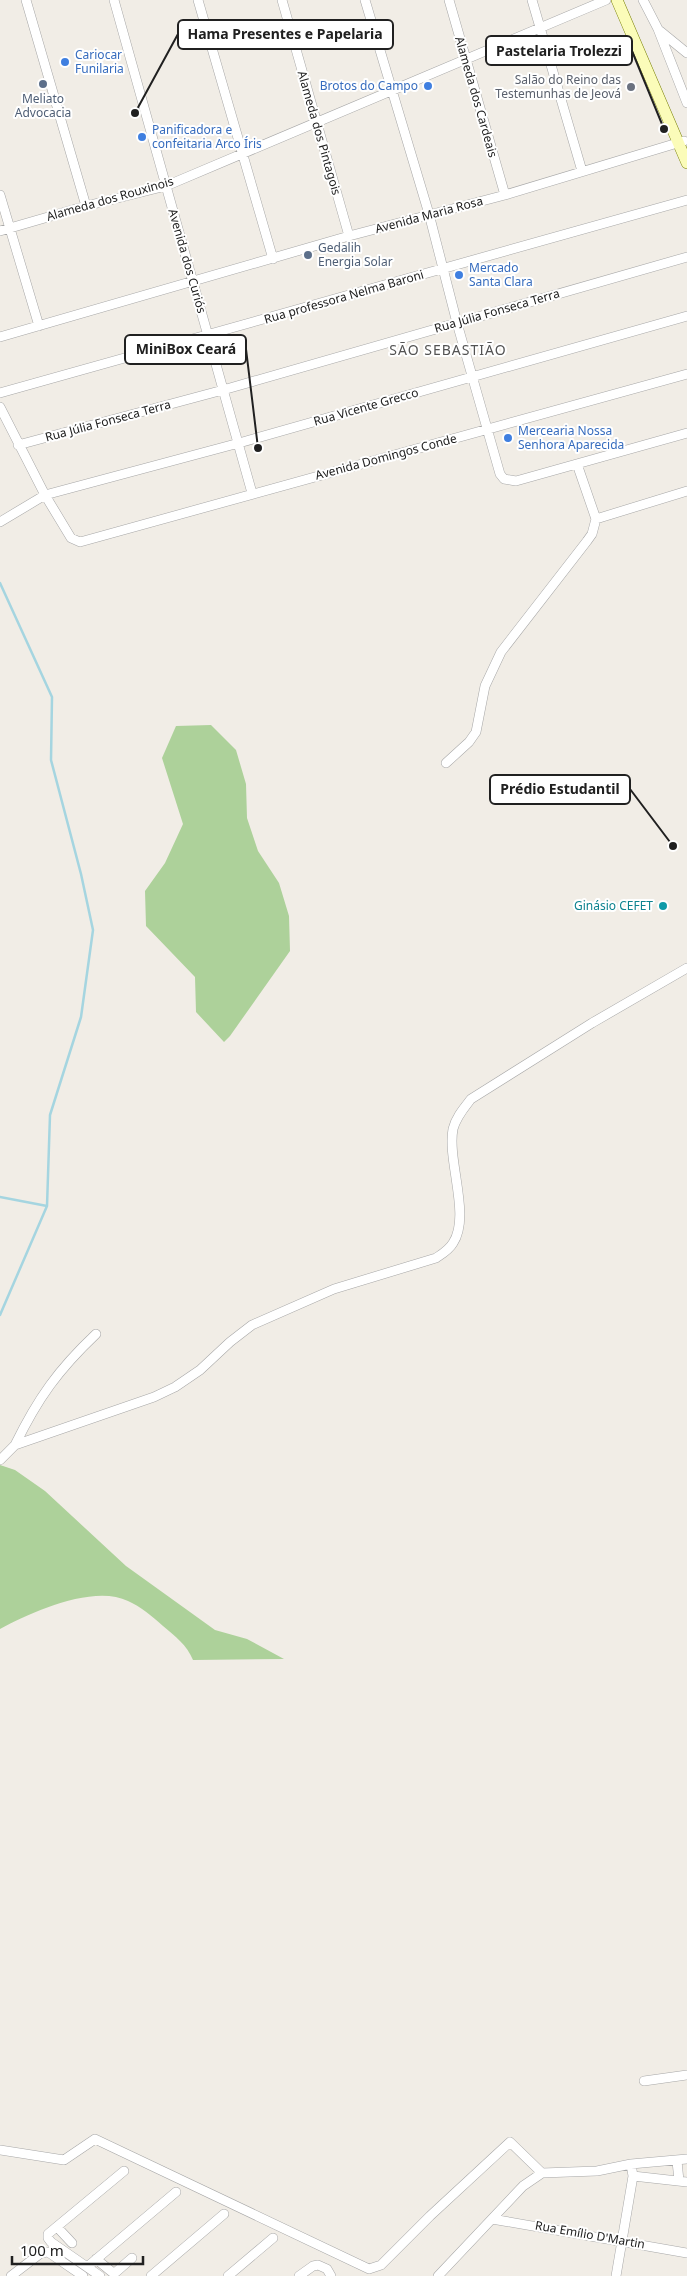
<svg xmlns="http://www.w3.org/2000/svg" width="687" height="2276" font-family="'Noto Sans',sans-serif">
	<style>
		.forest { fill: #add19a }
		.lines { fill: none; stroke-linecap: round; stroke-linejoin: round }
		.stream { stroke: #a5d5e0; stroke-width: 2.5 }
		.street-casing { stroke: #a7a7a7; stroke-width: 10 }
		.secondary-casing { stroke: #757d01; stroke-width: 12 }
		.street { stroke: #fff; stroke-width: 9 }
		.secondary { stroke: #fbfcb9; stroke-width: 11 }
		.shop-dot { fill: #3f7fe0; stroke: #fff; stroke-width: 2 }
		.service-dot { fill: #5c6f8a; stroke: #fff; stroke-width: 2 }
		.worship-dot { fill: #6b7280; stroke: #fff; stroke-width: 2 }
		.culture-dot { fill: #0f9aa8; stroke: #fff; stroke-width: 2 }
		.labels { text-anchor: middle; stroke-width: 4; stroke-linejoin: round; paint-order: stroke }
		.shop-label { font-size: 12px; fill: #366cbe; stroke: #fff; text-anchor: start }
		.worship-label { font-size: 12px; fill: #5b616d; stroke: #fff; text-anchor: end }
		.street-label { font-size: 12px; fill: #202020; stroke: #fff }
		.service-label { font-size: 12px; fill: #4e5e75; stroke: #fff }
		.culture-label { font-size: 12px; fill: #0d838f; stroke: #fff; text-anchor: end }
		.neighbourhood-label { font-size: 14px; letter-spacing: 1px; fill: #535353; stroke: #fff }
		.leader { fill: none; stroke: #202020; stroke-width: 2 }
		.callout-dot { fill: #202020; stroke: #fff; stroke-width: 2 }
		.callout { fill: #fff; stroke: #202020; stroke-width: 2 }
		.callout-label { font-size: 14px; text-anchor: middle; font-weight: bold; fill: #202020 }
	</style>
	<rect width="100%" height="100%" fill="#f1ede6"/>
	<!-- forest -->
	<path class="forest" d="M 211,725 L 236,750 L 246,784 L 247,818 L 258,851 L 279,883 L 289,916 L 290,951 L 230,1036 L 224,1042 L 196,1012 L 195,977 L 146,926 L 145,891 L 165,863 L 183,824 L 162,758 L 176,726 Z
		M 0,1465 L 15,1470 L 45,1491 L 126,1566 L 215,1630 L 247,1639 L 284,1659 L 193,1660 C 187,1645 175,1636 163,1626 C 153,1617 140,1606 128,1601 C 94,1584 31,1612 0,1629 Z"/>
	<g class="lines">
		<!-- stream -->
		<path class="stream" d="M 0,583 L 52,697 L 51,760 L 81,874 L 93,930 L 81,1017 L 50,1115 L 47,1206 L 0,1315
			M 0,1197 L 47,1206"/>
		<!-- street casing -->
		<g class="street-casing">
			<path id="street" d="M 26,0 L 86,206
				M 114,0 L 252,493
				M 198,0 L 273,259
				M 282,0 L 349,236
				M 365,0 L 429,214 L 457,323 L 500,474 L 504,479 L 516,481 L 687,433
				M 449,0 L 505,195
				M 532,0 L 582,171
				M 643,0 L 658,29 L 687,103
				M 660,31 L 687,53
				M 0,195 L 39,326
				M 0,231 L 86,206 L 166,186 L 606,0
				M 0,337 L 349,236 L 505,195 L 684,141
				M 0,393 L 687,200
				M 0,407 L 45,495 L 71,538 L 80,542 L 687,374
				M 18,445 L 223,390 L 687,257
				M 577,464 L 596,519
				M 596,519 L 687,491
				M 0,522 L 45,495 L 239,443 L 687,316
				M 446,763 L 469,742 L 476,732 L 485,686 L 501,652 L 587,541 L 592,534 L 596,519
				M 15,1445 C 38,1398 58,1370 96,1334
				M 0,1460 L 15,1445 L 154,1397 L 175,1387 L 200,1370 L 230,1342 L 252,1325 L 334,1289 L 436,1258 C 442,1254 449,1250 453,1243 C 471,1216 447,1161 453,1129 C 456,1117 464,1108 471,1099 L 592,1023 L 687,968
				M 644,2081 L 687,2075
				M 0,2150 L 64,2160 L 95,2139 L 369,2269 L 381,2265 L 430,2216 L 510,2142 L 542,2173
				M 677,2161 L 679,2181
				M 633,2176 L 687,2182
				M 492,2219 L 687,2253
				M 57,2227 L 72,2243
				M 96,2259 L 112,2272 L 116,2272 L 132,2258
				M 87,2267 L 176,2192
				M 11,2276 L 41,2253 L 48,2252 L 83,2276
				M 100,2276 L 51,2242 L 48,2238 L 48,2234 L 124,2171
				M 151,2276 L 224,2214
				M 228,2276 L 273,2238
				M 299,2276 L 313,2266 L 318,2265 L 327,2269 L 331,2276
				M 438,2276 L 523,2186 L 542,2173 L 597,2171 L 631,2164 L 687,2159
				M 616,2276 L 633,2176 L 631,2164"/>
		</g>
		<!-- secondary casing -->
		<g class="secondary-casing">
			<path id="secondary" d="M 617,0 L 687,163"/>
		</g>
		<!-- street -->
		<use href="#street" class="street"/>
		<!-- secondary -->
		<use href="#secondary" class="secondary"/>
	</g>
	<!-- markers -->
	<g class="shop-dot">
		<circle cx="65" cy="62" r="5"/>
		<circle cx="428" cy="86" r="5"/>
		<circle cx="142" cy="137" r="5"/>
		<circle cx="459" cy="275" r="5"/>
		<circle cx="508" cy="438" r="5"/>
	</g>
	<g class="service-dot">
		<circle cx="43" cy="84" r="5"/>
		<circle cx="308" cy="255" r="5"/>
	</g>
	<circle class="worship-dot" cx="631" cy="87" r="5"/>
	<circle class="culture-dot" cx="663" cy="906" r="5"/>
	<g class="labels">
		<!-- shop labels -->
		<g class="shop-label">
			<text x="75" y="59">Cariocar<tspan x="75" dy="14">Funilaria</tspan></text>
			<text x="418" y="90" text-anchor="end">Brotos do Campo</text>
			<text x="152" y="134">Panificadora e<tspan x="152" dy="14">confeitaria Arco Íris</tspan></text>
			<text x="469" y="272">Mercado<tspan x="469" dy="14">Santa Clara</tspan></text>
			<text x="518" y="435">Mercearia Nossa<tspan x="518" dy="14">Senhora Aparecida</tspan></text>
		</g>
		<!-- worship labels -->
		<g class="worship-label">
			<text x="621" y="84">Salão do Reino das<tspan x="621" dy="14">Testemunhas de Jeová</tspan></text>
		</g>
		<!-- street labels -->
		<g class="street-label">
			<text transform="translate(476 97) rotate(74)" y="4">Alameda dos Cardeais</text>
			<text transform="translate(319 133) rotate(74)" y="4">Alameda dos Pintagois</text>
			<text transform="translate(110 199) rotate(-16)" y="4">Alameda dos Rouxinois</text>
			<text transform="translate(429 215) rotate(-15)" y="4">Avenida Maria Rosa</text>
			<text transform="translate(187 261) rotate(74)" y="4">Avenida dos Curiós</text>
			<text transform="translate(344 297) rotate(-16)" y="4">Rua professora Nelma Baroni</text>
			<text transform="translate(497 311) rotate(-16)" y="4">Rua Júlia Fonseca Terra</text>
			<text transform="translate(366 407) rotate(-16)" y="4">Rua Vicente Grecco</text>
			<text transform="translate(108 421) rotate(-15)" y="4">Rua Júlia Fonseca Terra</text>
			<text transform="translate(386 457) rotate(-15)" y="4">Avenida Domingos Conde</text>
			<text transform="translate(590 2235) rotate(10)" y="4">Rua Emílio D'Martin</text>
		</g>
		<!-- service labels -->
		<g class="service-label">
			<text x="43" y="103">Meliato<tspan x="43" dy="14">Advocacia</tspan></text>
			<text x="318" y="252" text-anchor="start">Gedalih<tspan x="318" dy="14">Energia Solar</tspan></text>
		</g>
		<!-- culture labels -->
		<g class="culture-label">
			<text x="653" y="910">Ginásio CEFET</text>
		</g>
		<!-- neighbourhood labels -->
		<g class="neighbourhood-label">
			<text x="448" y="355">SÃO SEBASTIÃO</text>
		</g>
	</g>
	<!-- callouts -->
	<path class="leader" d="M135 113L178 34M664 129L632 51M258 448L246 349M673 846L630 789"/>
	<g class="callout-dot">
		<circle cx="135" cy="113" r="5"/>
		<circle cx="664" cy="129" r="5"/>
		<circle cx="258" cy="448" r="5"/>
		<circle cx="673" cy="846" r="5"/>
	</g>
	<g class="callout">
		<rect x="178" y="20" width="215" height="29" rx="5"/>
		<rect x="486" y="36" width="146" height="29" rx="5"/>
		<rect x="125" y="335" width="121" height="29" rx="5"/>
		<rect x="490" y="775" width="140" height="29" rx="5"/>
	</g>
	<g class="callout-label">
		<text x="285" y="39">Hama Presentes e Papelaria</text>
		<text x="559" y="56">Pastelaria Trolezzi</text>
		<text x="186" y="354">MiniBox Ceará</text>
		<text x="560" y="794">Prédio Estudantil</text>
	</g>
	<!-- scale -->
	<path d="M12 2256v8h131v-8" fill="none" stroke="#202020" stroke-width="2.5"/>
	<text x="20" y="2256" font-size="15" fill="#202020" stroke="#ffffff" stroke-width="4" paint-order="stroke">100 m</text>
</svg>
